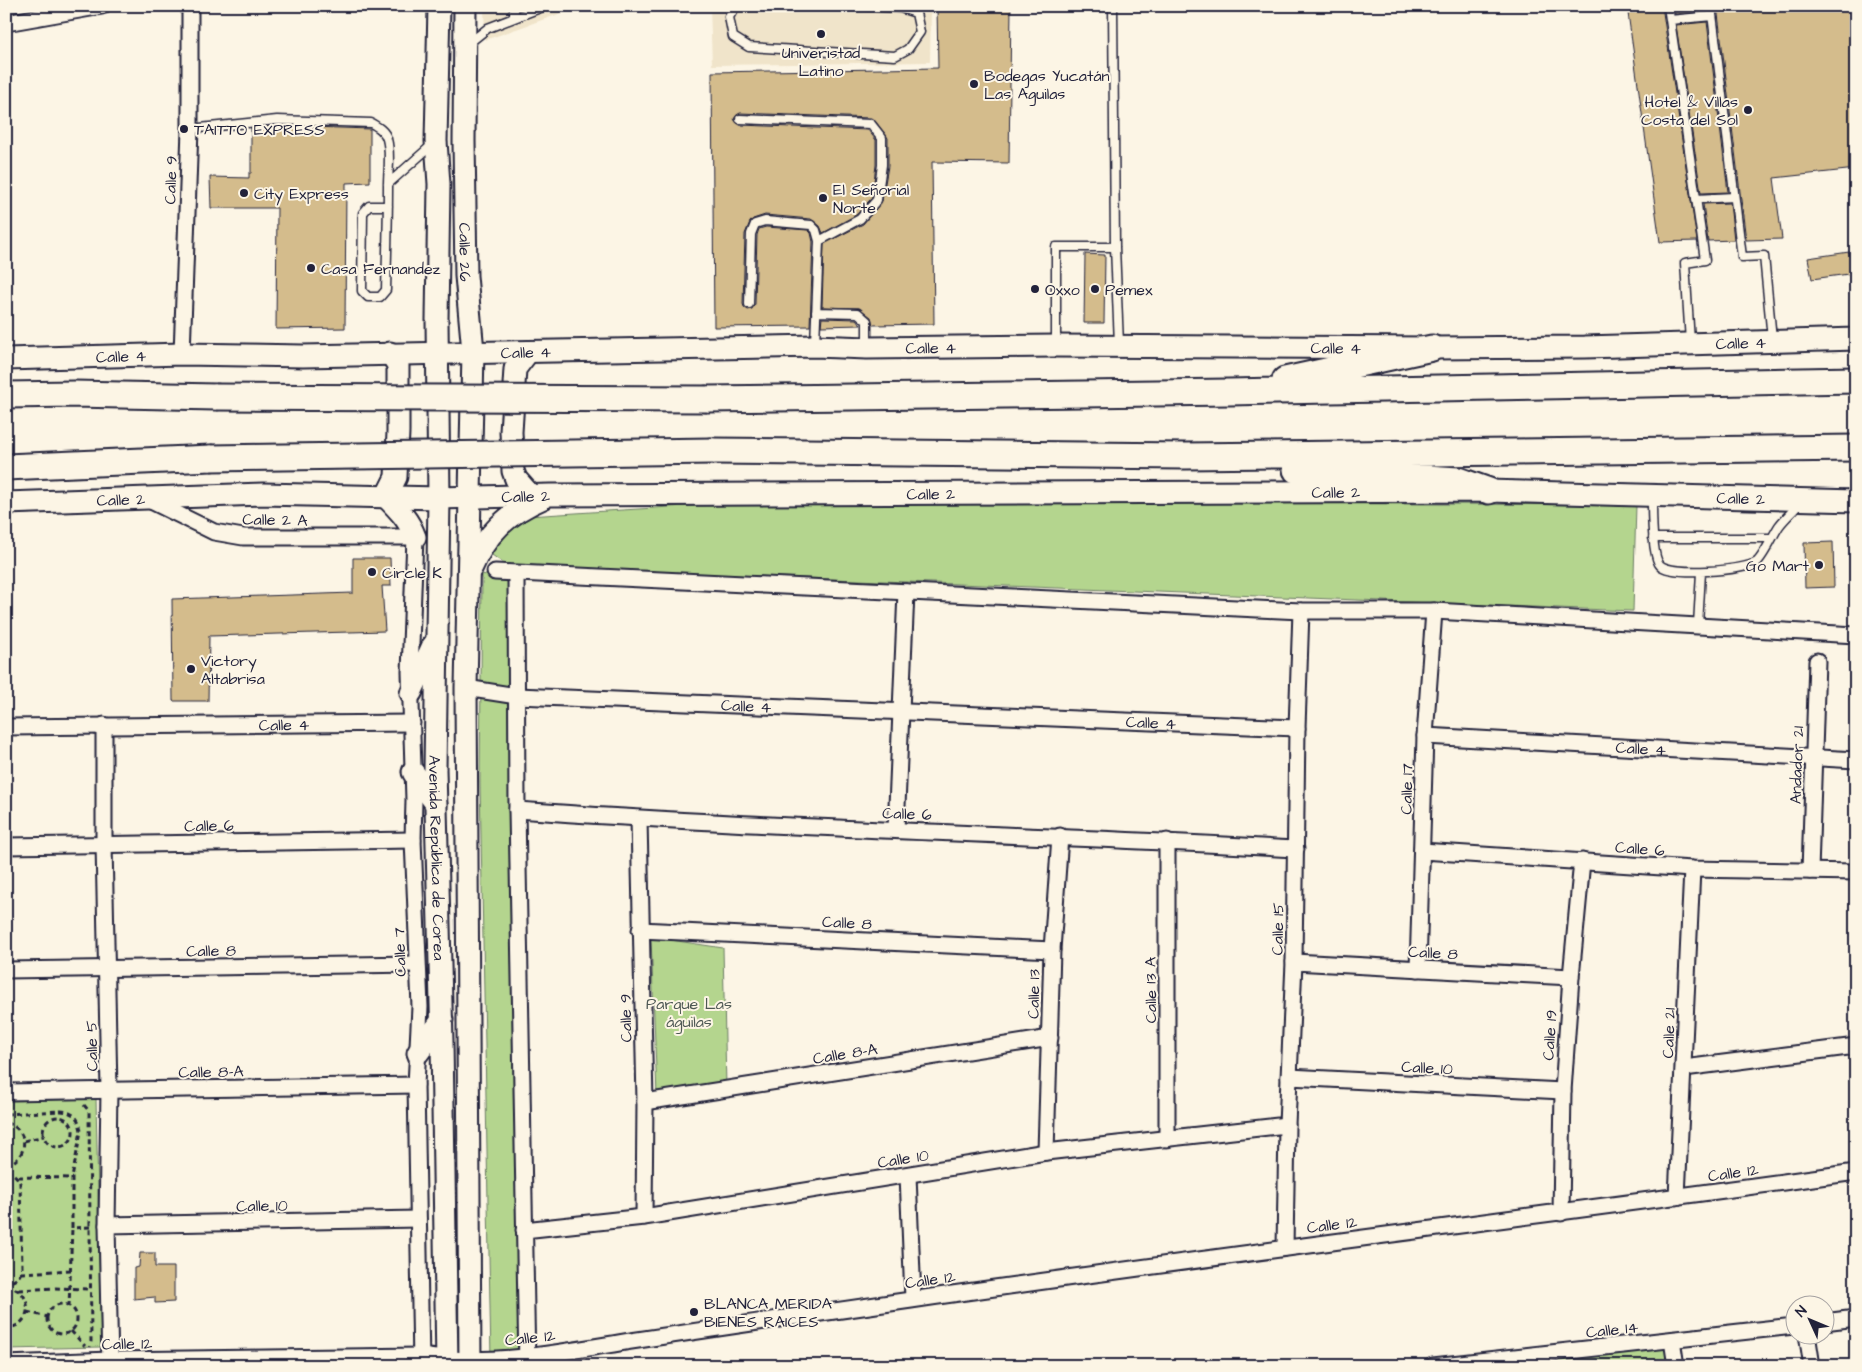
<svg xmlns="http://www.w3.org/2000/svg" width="1862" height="1372" font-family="'Architects Daughter',sans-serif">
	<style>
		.built { fill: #f0e4ca }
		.green { fill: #b4d58e; stroke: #6b7c64 }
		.building { fill: #d4bc8c; stroke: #22223b }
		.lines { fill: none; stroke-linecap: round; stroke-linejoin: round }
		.service-casing { stroke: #22223b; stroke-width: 11 }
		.minor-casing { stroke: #22223b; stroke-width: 19 }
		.secondary-casing { stroke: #22223b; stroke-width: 25 }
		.trunk-casing { stroke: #22223b; stroke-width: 29 }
		.path { stroke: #22223b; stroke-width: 3; stroke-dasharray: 5 4; stroke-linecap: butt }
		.service { stroke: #fcf5e5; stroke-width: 8 }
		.minor { stroke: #fcf5e5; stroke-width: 15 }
		.secondary { stroke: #fcf5e5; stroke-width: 21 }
		.trunk { stroke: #fcf5e5; stroke-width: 25 }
		.trunk-bridge-casing { stroke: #22223b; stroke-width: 29; stroke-linecap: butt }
		.trunk-bridge { stroke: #fcf5e5; stroke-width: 25 }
		.poi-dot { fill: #22223b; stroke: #fcf5e5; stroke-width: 2 }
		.labels { text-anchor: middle; stroke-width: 4; stroke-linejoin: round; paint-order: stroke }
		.poi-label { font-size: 16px; fill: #22223b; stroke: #fcf5e5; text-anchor: start }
		.street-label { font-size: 16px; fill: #22223b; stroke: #fcf5e5 }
		.park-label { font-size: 16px; fill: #4e5854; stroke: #fcf5e5 }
	</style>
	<rect width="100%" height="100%" fill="#fcf5e5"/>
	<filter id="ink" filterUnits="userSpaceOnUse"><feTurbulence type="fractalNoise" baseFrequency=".02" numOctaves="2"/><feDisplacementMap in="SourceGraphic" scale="10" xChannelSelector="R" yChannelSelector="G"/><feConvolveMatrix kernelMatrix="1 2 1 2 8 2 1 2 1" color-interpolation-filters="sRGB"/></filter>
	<g filter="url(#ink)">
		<!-- built -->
		<path class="built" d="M 484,6 L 582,6 L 485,40 Z
			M 710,6 L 931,6 L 930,62 L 712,65 Z"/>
		<!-- green -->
		<path class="green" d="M 764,501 L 1636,505 L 1633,611 L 507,566 L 488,552 L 513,517 Z
			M 482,574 L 509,581 L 518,1350 L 491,1359 L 480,782 Z
			M 651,937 L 723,948 L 726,1087 L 657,1096 Z
			M 96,1099 L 101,1347 L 6,1349 L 6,1101 Z
			M 1665,1348 L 1668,1366 L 1502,1366 Z"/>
		<!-- building -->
		<path class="building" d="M 937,6 L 1011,6 L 1009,163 L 932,162 L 934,324 L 873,325 L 871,317 L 859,308 L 822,307 L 824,244 L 863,224 L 882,201 L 888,166 L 888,138 L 875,121 L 871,118 L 740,113 L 736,116 L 734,119 L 737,123 L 740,125 L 868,130 L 876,140 L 876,165 L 872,198 L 856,215 L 823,233 L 820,226 L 811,219 L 765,215 L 753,219 L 750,222 L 745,234 L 743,304 L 744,307 L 748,310 L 752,309 L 755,304 L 757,235 L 759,229 L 766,227 L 808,230 L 811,233 L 813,242 L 810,326 L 714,327 L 712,72 L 938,68 Z
			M 1627,6 L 1662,6 L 1697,241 L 1660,242 Z
			M 1674,6 L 1705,6 L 1706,11 L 1675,14 Z
			M 1717,6 L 1856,6 L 1856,169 L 1774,178 L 1782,239 L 1746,240 Z
			M 1707,22 L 1728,192 L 1701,193 L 1676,25 Z
			M 281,126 L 370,129 L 370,182 L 346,183 L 345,328 L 276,329 L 277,208 L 211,208 L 210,177 L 249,178 L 249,173 L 251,173 L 251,128 Z
			M 1730,203 L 1734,240 L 1708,241 L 1703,204 Z
			M 1856,251 L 1856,273 L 1812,279 L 1808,258 Z
			M 1085,254 L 1105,255 L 1104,323 L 1084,323 Z
			M 822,318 L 856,319 L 861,325 L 821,326 Z
			M 1833,542 L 1834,587 L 1805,588 L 1804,543 Z
			M 353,558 L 390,558 L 391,586 L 382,586 L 385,631 L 209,636 L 208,701 L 173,701 L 172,599 L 353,593 Z
			M 140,1253 L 155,1253 L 155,1267 L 174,1267 L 174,1302 L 155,1303 L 155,1297 L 134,1299 L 134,1268 L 139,1267 Z"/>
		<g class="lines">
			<!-- service casing -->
			<g class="service-casing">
				<path id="service" d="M 514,6 L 514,17
					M 736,6 L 729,17 L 733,37 L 749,47 L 895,56 L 908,49 L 920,32 L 916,13 L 900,8 L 867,6
					M 1113,6 L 1115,247 L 1119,344
					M 1668,6 L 1705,260 L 1685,263 L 1690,342
					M 1711,6 L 1742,257 L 1764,256 L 1772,339
					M 1670,20 L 1712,16
					M 468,44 L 488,28 L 545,6
					M 740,119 L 871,124 L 882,138 L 882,165 L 877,200 L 860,219 L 819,241 L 815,344
					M 190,129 L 277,120 L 371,123 C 378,127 385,131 387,139 C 391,153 388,171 388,185 C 388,220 387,255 386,290 L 380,297 L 368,297 L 362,291 L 363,213 L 369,206 L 388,206
					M 388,184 L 433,144
					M 1696,199 L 1734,197
					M 749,304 L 751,234 L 755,224 L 765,221 L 811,225 L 816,230 L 819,241
					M 816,312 L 858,313 L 867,321 L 867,346
					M 1056,344 L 1056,247 L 1115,247
					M 1652,498 C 1652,511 1652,557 1660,565 C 1670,576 1745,571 1757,562 C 1764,556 1773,535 1779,526 C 1785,518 1793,511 1800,503
					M 1653,538 L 1772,538
					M 1698,625 L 1701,572"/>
			</g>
			<!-- minor casing -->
			<g class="minor-casing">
				<g id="minor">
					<path d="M 6,23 L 102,6"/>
					<path d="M 182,354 L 190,129 L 190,6"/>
					<path d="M 147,499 L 214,532 L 243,537 L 415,537 L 410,672 L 414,800 L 413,840 L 420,1007 L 416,1085 L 421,1364"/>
					<path d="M 495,572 L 1301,611 L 1434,611 L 1856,635"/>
					<path d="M 516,574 L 517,810 L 527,1366"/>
					<path id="s1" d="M 466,688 L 517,696 L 1297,728"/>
					<path d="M 104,725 L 104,844 L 109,1090 L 107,1225 L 110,1366"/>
					<path id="s2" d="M 6,727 L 412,723"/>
					<path id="s3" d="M 1425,736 L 1856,760"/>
					<path d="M 517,810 C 776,829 1036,834 1296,849"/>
					<path d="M 639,819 L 645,1102 L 644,1217"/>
					<path d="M 896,830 L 906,592"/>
					<path d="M 6,846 L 413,840"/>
					<path d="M 1422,851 L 1692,869 L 1856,872"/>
					<path d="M 1810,871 L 1817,661"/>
					<path d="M 640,930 L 1052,950"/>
					<path d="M 1294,962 L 1571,977"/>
					<path d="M 1418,969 L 1425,736 L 1434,611"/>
					<path d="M 6,970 L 417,964"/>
					<path d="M 1684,1068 L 1856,1046"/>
					<path d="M 1289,1077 L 1563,1091"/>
					<path d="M 6,1092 L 416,1085"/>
					<path d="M 645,1102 L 1050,1038"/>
					<path d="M 1167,1139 L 1167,841"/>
					<path d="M 1046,1152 L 1052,950 L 1060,836"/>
					<path d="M 908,1175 L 913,1299"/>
					<path d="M 1677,1197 L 1692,869"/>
					<path d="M 1561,1213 L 1563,1091 L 1571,977 L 1582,861"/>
					<path d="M 107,1225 L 418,1219"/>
					<path d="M 524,1230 L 644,1217 L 1046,1152 L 1287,1125"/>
					<path d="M 1285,1248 L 1287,1125 L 1294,962 L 1297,728 L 1301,611"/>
					<path d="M 1824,1322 L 1856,1318"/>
					<path d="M 1807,1334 L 1812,1366"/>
					<path d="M 1672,1340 L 1676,1366"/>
					<path d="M 6,1364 L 110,1360 L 421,1356 C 491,1367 562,1352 631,1341 C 724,1327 818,1313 911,1300 C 1226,1254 1541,1216 1856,1172"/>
					<path d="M 1433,1366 L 1794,1326"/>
				</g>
			</g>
			<!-- secondary casing -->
			<g class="secondary-casing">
				<g id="secondary">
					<path id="s4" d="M 439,6 L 436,141 L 439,184 L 437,320 L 439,498 L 435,769 L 442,1042 L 447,1366"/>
					<path id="s5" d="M 465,6 L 464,141 L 466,276 L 473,351 L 466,688 L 470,1366"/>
					<path d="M 528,352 L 515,369 L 511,432 L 513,471 L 516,479 L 531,496"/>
					<path d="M 390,353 L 398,365 L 398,432 L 396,477 L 386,497 C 398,509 409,520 415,537"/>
					<path id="s6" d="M 6,359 L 182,354 L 303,356 L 815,346 L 867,348 L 1056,346 L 1432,348 L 1585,347 L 1856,339"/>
					<path id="s7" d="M 6,503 L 263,494 L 439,498 L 550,495 L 1489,491 L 1856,501"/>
					<path d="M 471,569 C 486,533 508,513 543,498"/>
					<path d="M 411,693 L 433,645"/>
					<path d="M 413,772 L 436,804"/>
					<path d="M 418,1053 L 442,1020"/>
				</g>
			</g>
			<!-- trunk casing -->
			<g class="trunk-casing">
				<path id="trunk" d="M 1285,380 L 1432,348
					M 6,395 L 74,394 L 216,397
					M 707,399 L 1229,392 L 1856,380
					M 712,451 L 1185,456 L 1856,448
					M 6,467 L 211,458
					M 1296,470 L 1458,480 L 1489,491"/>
			</g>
			<!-- path -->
			<path class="path" d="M 84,1105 L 89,1111 L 91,1342 L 90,1347
				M 6,1114 L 61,1111 C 74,1112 79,1118 81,1131 L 72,1178
				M43 1132a15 15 0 1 1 30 0a15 15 0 1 1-30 0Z
				M 6,1123 C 30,1129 29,1159 6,1165
				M 24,1141 L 44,1136
				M 6,1171 C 13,1173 17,1176 20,1183 L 22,1267 C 21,1277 16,1281 6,1283
				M 18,1177 L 72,1178 L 72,1228 L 90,1227
				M 21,1273 L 72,1270
				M 6,1286 C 35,1290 34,1327 6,1328
				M 19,1290 L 55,1288 L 90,1289
				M47 1319a15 15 0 1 1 30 0a15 15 0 1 1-30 0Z
				M 69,1307 L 72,1228
				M 27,1312 L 48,1317
				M 71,1331 L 85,1346"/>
			<!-- service -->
			<use href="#service" class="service"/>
			<!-- minor -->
			<use href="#minor" class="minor"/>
			<!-- secondary -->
			<use href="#secondary" class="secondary"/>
			<!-- trunk -->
			<use href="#trunk" class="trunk"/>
			<!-- trunk-bridge casing -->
			<g class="trunk-bridge-casing">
				<path id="trunk-bridge" d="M 216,397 L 707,399
					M 211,458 L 712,451"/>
			</g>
			<!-- trunk-bridge -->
			<use href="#trunk-bridge" class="trunk-bridge"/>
		</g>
	</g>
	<!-- markers -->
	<g class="poi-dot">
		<circle cx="821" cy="34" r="5"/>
		<circle cx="974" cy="84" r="5"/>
		<circle cx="1748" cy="110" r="5"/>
		<circle cx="184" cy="129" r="5"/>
		<circle cx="244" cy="193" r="5"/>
		<circle cx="823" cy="198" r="5"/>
		<circle cx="311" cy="268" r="5"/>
		<circle cx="1035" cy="289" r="5"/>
		<circle cx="1095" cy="289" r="5"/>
		<circle cx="1819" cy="565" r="5"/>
		<circle cx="372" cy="572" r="5"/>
		<circle cx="191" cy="669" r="5"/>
		<circle cx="694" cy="1312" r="5"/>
	</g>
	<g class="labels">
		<!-- poi labels -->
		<g class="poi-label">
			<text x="821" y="58" text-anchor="middle">Univeristad<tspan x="821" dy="18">Latino</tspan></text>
			<text x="984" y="81">Bodegas Yucatán<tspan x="984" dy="18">Las Aguilas</tspan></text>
			<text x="1738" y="107" text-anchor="end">Hotel &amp; Villas<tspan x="1738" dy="18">Costa del Sol</tspan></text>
			<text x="194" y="135">TAITTO EXPRESS</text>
			<text x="833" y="195">El Señorial<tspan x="833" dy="18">Norte</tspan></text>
			<text x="254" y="199">City Express</text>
			<text x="321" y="274">Casa Fernandez</text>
			<text x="1045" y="295">Oxxo</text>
			<text x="1105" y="295">Pemex</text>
			<text x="1809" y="571" text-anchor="end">Go Mart</text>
			<text x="382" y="578">Circle K</text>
			<text x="201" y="666">Victory<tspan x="201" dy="18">Altabrisa</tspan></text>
			<text x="704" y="1309">BLANCA MERIDA<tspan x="704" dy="18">BIENES RAICES</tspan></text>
		</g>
		<!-- street labels -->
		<g class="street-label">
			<text transform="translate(170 180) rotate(-88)" y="6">Calle 9</text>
			<text dy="6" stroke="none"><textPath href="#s5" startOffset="246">Calle 26</textPath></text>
			<text dy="6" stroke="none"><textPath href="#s6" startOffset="1735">Calle 4</textPath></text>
			<text dy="6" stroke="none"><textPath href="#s6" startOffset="925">Calle 4</textPath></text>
			<text dy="6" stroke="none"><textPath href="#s6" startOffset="1330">Calle 4</textPath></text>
			<text dy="6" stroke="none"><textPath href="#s6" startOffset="520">Calle 4</textPath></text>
			<text dy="6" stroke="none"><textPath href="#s6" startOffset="115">Calle 4</textPath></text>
			<text dy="6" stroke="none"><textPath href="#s7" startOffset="1330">Calle 2</textPath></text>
			<text dy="6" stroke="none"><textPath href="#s7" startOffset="925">Calle 2</textPath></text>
			<text dy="6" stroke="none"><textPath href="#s7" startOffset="520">Calle 2</textPath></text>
			<text dy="6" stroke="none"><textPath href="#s7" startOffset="115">Calle 2</textPath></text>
			<text dy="6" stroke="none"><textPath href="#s7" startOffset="1735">Calle 2</textPath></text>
			<text transform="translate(275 519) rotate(1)" y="6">Calle 2 A</text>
			<text dy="6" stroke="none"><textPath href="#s1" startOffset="281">Calle 4</textPath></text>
			<text dy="6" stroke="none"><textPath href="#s1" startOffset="686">Calle 4</textPath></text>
			<text dy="6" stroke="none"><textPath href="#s2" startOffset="278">Calle 4</textPath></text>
			<text dy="6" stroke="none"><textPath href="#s3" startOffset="216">Calle 4</textPath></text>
			<text transform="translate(1796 765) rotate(-88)" y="6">Andador 21</text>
			<text transform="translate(1406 789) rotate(-89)" y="6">Calle 17</text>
			<text transform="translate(907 813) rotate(2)" y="6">Calle 6</text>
			<text transform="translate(209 825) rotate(-1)" y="6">Calle 6</text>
			<text transform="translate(1640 848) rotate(4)" y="6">Calle 6</text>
			<text dy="6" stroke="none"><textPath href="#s4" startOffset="852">Avenida República de Corea</textPath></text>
			<text transform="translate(847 922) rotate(3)" y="6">Calle 8</text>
			<text transform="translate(1277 929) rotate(-89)" y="6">Calle 15</text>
			<text transform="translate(211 950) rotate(-1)" y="6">Calle 8</text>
			<text transform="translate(399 952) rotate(-92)" y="6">Calle 7</text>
			<text transform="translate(1433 952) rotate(3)" y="6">Calle 8</text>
			<text transform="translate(1150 990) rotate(-90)" y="6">Calle 13 A</text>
			<text transform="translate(1033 994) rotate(-89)" y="6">Calle 13</text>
			<text transform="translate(625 1018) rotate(-91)" y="6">Calle 9</text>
			<text transform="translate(1668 1033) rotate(-88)" y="6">Calle 21</text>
			<text transform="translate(1549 1035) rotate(-86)" y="6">Calle 19</text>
			<text transform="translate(91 1046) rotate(-91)" y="6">Calle 5</text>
			<text transform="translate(845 1053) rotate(-9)" y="6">Calle 8-A</text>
			<text transform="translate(1427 1067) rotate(3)" y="6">Calle 10</text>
			<text transform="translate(211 1071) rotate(-1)" y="6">Calle 8-A</text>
			<text transform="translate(903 1158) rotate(-9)" y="6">Calle 10</text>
			<text transform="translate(1733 1172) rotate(-8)" y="6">Calle 12</text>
			<text transform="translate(262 1205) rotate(-1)" y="6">Calle 10</text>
			<text transform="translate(1332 1224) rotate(-7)" y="6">Calle 12</text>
			<text transform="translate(930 1279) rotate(-8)" y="6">Calle 12</text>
			<text transform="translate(1612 1329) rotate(-6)" y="6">Calle 14</text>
			<text transform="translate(530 1337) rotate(-6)" y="6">Calle 12</text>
			<text transform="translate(127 1343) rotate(-1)" y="6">Calle 12</text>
		</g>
		<!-- park labels -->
		<g class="park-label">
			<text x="689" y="1009">Parque Las<tspan x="689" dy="18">águilas</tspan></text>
		</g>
	</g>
	<!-- margin -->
	<rect width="1862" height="1372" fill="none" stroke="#fcf5e5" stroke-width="25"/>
	<rect x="12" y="12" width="1837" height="1347" fill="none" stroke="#22223b" stroke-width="2" filter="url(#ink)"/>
	<!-- north arrow -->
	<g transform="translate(1810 1320) rotate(314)"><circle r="24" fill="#fcf5e5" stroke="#a5a1a1"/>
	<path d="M0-4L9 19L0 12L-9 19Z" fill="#22223b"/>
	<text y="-8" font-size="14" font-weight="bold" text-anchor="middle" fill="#22223b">N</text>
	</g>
</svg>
